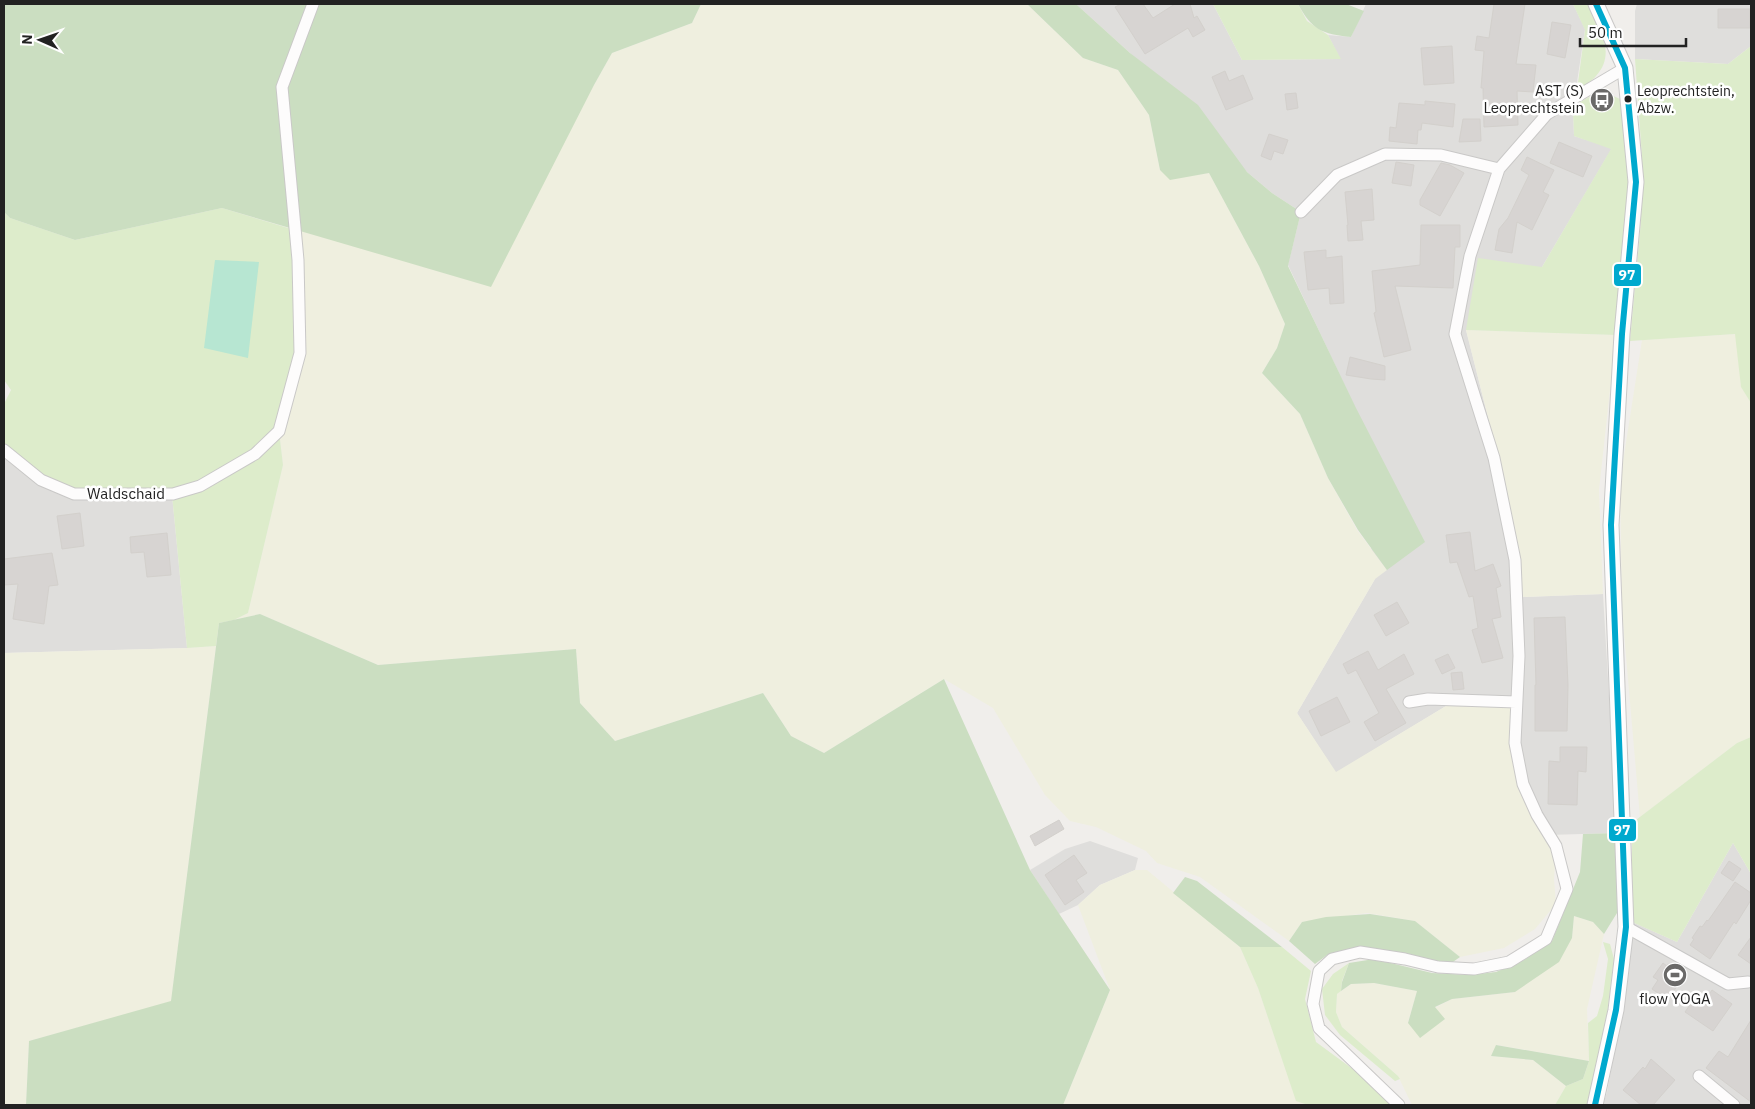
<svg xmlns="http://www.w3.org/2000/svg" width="1755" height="1109" font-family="'IBM Plex Sans',sans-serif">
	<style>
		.residential { fill: #dfdedc }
		.farmland { fill: #efefdf }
		.grass { fill: #ddeccb }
		.forest { fill: #cbdec1 }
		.pitch { fill: #b7e6d2 }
		.building { fill: #d7d4d2; stroke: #d3d0cc }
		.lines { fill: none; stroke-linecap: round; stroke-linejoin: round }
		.minor-casing { stroke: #c9c8c7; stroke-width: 13 }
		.tertiary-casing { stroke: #c9c8c7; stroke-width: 17 }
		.minor { stroke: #fdfcfc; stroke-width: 11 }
		.tertiary { stroke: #fdfcfc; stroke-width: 15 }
		.bus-1-casing { stroke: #fff; stroke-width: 10 }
		.bus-1 { stroke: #00a9ce; stroke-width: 6 }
		.bus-dot { fill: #222; stroke: #fff; stroke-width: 2 }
		.labels { text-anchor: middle; stroke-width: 5; stroke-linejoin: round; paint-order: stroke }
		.bus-label { font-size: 14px; fill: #222; stroke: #fff; text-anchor: start }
		.poi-label { font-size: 15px; fill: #222; stroke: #fff; text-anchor: end }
		.street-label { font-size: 15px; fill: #222; stroke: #fff }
		.line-badge { stroke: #fff; stroke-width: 2 }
		.badge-label { font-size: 14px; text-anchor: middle; font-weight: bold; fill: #fff }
	</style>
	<rect width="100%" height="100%" fill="#f0eeeb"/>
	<!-- residential -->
	<path class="residential" d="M 1076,4 L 1213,4 L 1242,60 L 1340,59 L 1328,35 L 1351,37 L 1366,4 L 1573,4 L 1585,29 L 1573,109 L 1574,136 L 1612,148 L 1542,267 L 1466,330 L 1497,453 L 1521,597 L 1603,594 L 1617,833 L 1547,835 L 1446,706 L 1336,773 L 1297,713 L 1375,579 L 1354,405 L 1288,265 L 1301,212 L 1272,193 L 1247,172 L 1130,53 Z
		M 1637,4 L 1751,4 L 1751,46 L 1728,64 L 1635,59 L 1635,11 Z
		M 4,451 L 172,495 L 187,648 L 4,653 Z
		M 1090,841 L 1138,858 L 1135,870 L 1100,885 L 1078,905 L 1059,914 L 1030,870 L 1065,849 Z
		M 1733,843 L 1751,874 L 1751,1105 L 1603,1105 L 1607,1092 L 1626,992 L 1632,922 L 1677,942 Z"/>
	<!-- farmland -->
	<path class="farmland" d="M 701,4 L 1027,4 L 1083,58 L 1118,70 L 1149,115 L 1160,170 L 1170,179 L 1209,173 L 1259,266 L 1285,324 L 1277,348 L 1262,373 L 1300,414 L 1328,478 L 1357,530 L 1387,570 L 1375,579 L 1297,713 L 1336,772 L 1446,706 L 1512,707 L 1521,785 L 1556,846 L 1554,879 L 1556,904 L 1535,929 L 1504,948 L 1460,957 L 1415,921 L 1367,913 L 1302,922 L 1289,941 L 1200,877 L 1157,863 L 1146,851 L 1096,827 L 1070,821 L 1045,795 L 993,708 L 944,679 L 824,753 L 791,736 L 763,693 L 615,741 L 580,703 L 576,649 L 378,665 L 260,614 L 234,620 L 248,613 L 283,465 L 279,431 L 295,230 L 594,85 L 612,53 L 692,23 Z
		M 1466,330 L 1616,335 L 1599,490 L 1603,594 L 1521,597 L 1497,453 Z
		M 1736,334 L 1741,386 L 1751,403 L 1751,737 L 1737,743 L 1640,817 L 1622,610 L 1620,481 L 1642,340 Z
		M 216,646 L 171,1002 L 29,1041 L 26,1105 L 4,1105 L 4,653 L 187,648 Z
		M 1135,870 L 1147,870 L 1240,947 L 1258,988 L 1296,1100 L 1308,1105 L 1063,1105 L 1110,990 L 1078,905 L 1100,885 Z
		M 1574,916 L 1593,922 L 1604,934 L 1587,1009 L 1589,1061 L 1497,1045 L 1491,1056 L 1533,1060 L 1566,1086 L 1555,1105 L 1412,1105 L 1398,1076 L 1342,1027 L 1336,1012 L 1337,994 L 1351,984 L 1374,983 L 1417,991 L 1408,1022 L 1452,999 L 1515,992 L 1572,938 Z"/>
	<!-- grass -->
	<path class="grass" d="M 1213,4 L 1298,4 L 1307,21 L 1328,35 L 1341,59 L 1242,60 Z
		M 1573,4 L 1588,4 C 1599,27 1617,53 1596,76 C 1591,82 1583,86 1577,90 L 1585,30 Z
		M 1751,46 L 1751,403 L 1741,387 L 1735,334 L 1630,341 L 1641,221 L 1642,157 L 1635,59 L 1728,64 Z
		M 1607,93 L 1620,99 L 1626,108 L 1631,162 L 1616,335 L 1466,330 L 1478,258 L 1542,267 L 1611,149 L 1574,136 L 1573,109 C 1580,101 1588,96 1598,95 L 1597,111 L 1606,112 Z
		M 222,208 L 295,230 L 300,353 L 279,431 L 283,465 L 248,613 L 234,620 L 219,623 L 216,646 L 187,648 L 172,495 L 75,494 L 4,451 L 4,404 L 11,390 L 4,380 L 4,212 L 10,218 L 75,240 Z
		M 1751,737 L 1751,874 L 1733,843 L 1677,942 L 1632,922 L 1632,823 L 1737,743 Z
		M 1603,942 L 1610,944 L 1614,959 L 1606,1023 L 1588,1105 L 1555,1105 L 1566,1086 L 1583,1079 L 1589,1061 L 1588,1023 L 1597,1016 L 1603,996 L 1608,959 Z
		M 1240,947 L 1282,947 L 1311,971 L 1305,999 L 1316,1042 L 1365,1078 L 1392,1105 L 1308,1105 L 1296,1101 L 1258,988 Z
		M 1349,963 L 1342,981 L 1341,991 L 1337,994 L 1336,1012 L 1342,1027 L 1398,1076 L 1400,1079 L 1395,1081 L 1340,1035 L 1325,1015 L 1322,989 L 1333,974 Z"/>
	<!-- forest -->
	<path class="forest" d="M 4,4 L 701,4 L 692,23 L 612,53 L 594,85 L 491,287 L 222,208 L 75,240 L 10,218 L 4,212 Z
		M 1027,4 L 1076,4 L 1130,53 L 1198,105 L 1247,172 L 1272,193 L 1301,212 L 1288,266 L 1356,408 L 1425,542 L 1387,570 L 1358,530 L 1328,478 L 1300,414 L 1262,373 L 1277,348 L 1285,324 L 1259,266 L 1209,173 L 1170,180 L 1160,170 L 1149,115 L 1118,70 L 1083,58 Z
		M 1298,4 L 1346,4 L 1364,11 L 1351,37 C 1322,34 1312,30 1298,4 Z
		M 260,614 L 378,665 L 576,649 L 580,703 L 615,741 L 763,693 L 791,736 L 824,753 L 944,679 L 1030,870 L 1110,990 L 1063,1105 L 26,1105 L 29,1041 L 171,1001 L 219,623 Z
		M 1617,833 L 1617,913 L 1604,934 L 1593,922 L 1574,916 L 1572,938 L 1559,962 L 1515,992 L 1452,999 L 1435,1007 L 1445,1019 L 1420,1038 L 1408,1023 L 1417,991 L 1374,983 L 1351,984 L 1341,991 L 1342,982 L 1349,963 L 1374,959 L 1432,973 L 1469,975 L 1496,972 L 1524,960 L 1552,941 L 1580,872 L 1583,834 Z
		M 1185,877 L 1197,881 L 1282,947 L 1240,947 L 1173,893 Z
		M 1370,914 L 1415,921 L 1460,957 L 1450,964 L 1359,947 L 1327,955 L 1315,964 L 1289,941 L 1302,922 L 1326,917 Z
		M 1496,1045 L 1589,1061 L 1583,1079 L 1566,1086 L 1533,1060 L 1491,1056 Z"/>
	<!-- pitch -->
	<path class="pitch" d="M 215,260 L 259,262 L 248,358 L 204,348 Z"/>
	<!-- building -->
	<path class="building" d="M 1121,4 L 1143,4 L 1153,18 L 1175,4 L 1190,4 L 1194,18 L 1197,16 L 1205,30 L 1193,37 L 1188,28 L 1145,54 L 1115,7 Z
		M 1494,4 L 1525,4 L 1516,64 L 1536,65 L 1533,92 L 1517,91 L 1518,125 L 1484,127 L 1483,88 L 1481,88 L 1484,51 L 1475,50 L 1477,36 L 1489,38 Z
		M 1718,9 L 1750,9 L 1750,28 L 1718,28 Z
		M 1552,22 L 1571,25 L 1565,58 L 1547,54 Z
		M 1452,46 L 1454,83 L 1424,85 L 1421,48 Z
		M 1225,71 L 1229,81 L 1243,75 L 1253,99 L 1226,110 L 1212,77 Z
		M 1296,93 L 1298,108 L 1287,110 L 1285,94 Z
		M 1425,101 L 1455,104 L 1453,127 L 1422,123 L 1421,130 L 1418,130 L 1417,144 L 1389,141 L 1390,127 L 1396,128 L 1399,103 L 1425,105 Z
		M 1463,119 L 1480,119 L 1481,141 L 1459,142 Z
		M 1269,134 L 1288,140 L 1283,154 L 1274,151 L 1271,160 L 1261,156 Z
		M 1559,142 L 1592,156 L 1583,177 L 1550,163 Z
		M 1527,157 L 1554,170 L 1543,192 L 1549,195 L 1532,230 L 1517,222 L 1512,253 L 1495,250 L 1499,229 L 1508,218 L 1529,175 L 1521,170 Z
		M 1396,162 L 1414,165 L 1411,186 L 1392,183 Z
		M 1441,163 L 1450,165 L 1464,173 L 1440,216 L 1420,205 L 1420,200 Z
		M 1372,189 L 1374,220 L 1361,221 L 1363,240 L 1348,241 L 1347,225 L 1348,225 L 1345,192 Z
		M 1421,225 L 1460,225 L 1460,247 L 1455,247 L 1453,288 L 1395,286 L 1411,350 L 1384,357 L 1374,313 L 1376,312 L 1372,271 L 1420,265 Z
		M 1326,250 L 1326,258 L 1342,256 L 1344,303 L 1330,304 L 1329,288 L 1308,290 L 1304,252 Z
		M 1350,357 L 1385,366 L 1385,380 L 1371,379 L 1346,375 Z
		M 80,513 L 84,546 L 62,549 L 57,516 Z
		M 1470,532 L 1475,571 L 1493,564 L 1501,586 L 1496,588 L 1501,617 L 1492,619 L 1503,658 L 1482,663 L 1472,630 L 1478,628 L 1473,596 L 1469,597 L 1457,562 L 1450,563 L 1446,535 Z
		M 167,533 L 171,575 L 147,577 L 144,552 L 131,553 L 130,537 Z
		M 52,553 L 58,585 L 49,586 L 44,624 L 13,619 L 18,584 L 4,585 L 4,559 Z
		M 1397,602 L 1409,623 L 1386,636 L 1374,615 Z
		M 1565,617 L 1568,685 L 1567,731 L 1535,731 L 1535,685 L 1536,685 L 1534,618 Z
		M 1368,651 L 1378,670 L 1404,654 L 1414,674 L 1386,689 L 1406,723 L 1375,741 L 1364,722 L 1379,713 L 1356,670 L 1348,674 L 1343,664 Z
		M 1448,654 L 1455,668 L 1442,674 L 1435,660 Z
		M 1462,672 L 1464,689 L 1453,690 L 1451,673 Z
		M 1337,697 L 1350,722 L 1321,736 L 1309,711 Z
		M 1560,747 L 1587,747 L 1586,772 L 1578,771 L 1577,805 L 1548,804 L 1549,761 L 1560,762 Z
		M 1059,820 L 1064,829 L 1035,846 L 1030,836 Z
		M 1074,855 L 1087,873 L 1076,880 L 1084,892 L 1065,905 L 1045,875 Z
		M 1729,861 L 1741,869 L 1733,881 L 1721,873 Z
		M 1735,882 L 1751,893 L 1751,900 L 1736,924 L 1734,922 L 1710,959 L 1690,945 L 1694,939 L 1692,938 L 1700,926 L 1702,927 L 1707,920 L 1708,921 Z
		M 1751,937 L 1751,964 L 1738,955 Z
		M 1663,963 L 1667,966 L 1668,964 L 1684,975 L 1668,1000 L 1652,989 L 1658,980 L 1653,977 Z
		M 1712,990 L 1732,1004 L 1713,1031 L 1685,1012 L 1694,999 L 1702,1005 Z
		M 1751,1020 L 1751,1102 L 1706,1068 L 1719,1051 L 1728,1057 Z
		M 1651,1059 L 1675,1080 L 1653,1105 L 1641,1105 L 1623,1090 L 1643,1067 L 1645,1069 Z"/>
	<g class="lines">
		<!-- minor casing -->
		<g class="minor-casing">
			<path id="minor" d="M 1301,212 L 1337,175 L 1385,154 L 1441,155 L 1499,169 L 1547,114 L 1625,68
				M 4,450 L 41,480 L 74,494 L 173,494 L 200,486 L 255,454 L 279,431 L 300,353 L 298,260 L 282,87 L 313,4
				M 1409,702 L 1428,699 L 1516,702
				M 1626,927 L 1728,984 L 1748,982
				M 1699,1076 L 1734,1105
				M 1399,1105 L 1319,1028 L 1313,1004 L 1319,971 L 1332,959 L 1360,952 L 1405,959 L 1438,967 L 1474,969 L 1509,962 L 1546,939 L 1567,889 L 1556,846 L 1537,815 L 1523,784 L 1515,743 L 1519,656 L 1515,560 L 1494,458 L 1455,334 L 1470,256 L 1499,169"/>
		</g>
		<!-- tertiary casing -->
		<g class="tertiary-casing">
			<path id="tertiary" d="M 1595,1105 L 1616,1010 L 1626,927 L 1611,525 L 1622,334 L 1636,182 L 1625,68 L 1596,4"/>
		</g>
		<!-- minor -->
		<use href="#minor" class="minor"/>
		<!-- tertiary -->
		<use href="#tertiary" class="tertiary"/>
		<!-- bus-1 casing -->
		<g class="bus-1-casing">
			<path id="bus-1" d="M 1595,1105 L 1616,1010 L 1626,927 L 1611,525 L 1622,334 L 1636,182 L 1625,68 L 1596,4"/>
		</g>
		<!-- bus-1 -->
		<use href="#bus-1" class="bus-1"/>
	</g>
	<!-- icons -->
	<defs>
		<g id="bus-disc" transform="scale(1.25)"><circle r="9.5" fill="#6a6968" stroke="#fff"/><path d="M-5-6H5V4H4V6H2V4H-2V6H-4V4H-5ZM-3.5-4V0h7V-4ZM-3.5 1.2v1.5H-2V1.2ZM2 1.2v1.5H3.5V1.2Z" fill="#fff"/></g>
		<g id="stadium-disc" transform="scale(1.25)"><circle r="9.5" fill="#6a6968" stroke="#fff"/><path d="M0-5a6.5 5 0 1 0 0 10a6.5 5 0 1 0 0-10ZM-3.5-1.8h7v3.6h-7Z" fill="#fff"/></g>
	</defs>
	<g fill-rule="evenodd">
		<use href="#bus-disc" x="1602" y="100"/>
		<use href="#stadium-disc" x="1675" y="975"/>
	</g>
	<!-- markers -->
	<circle class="bus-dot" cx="1628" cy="99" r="4.5"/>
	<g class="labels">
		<!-- bus labels -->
		<g class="bus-label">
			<text x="1637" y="96">Leoprechtstein,<tspan x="1637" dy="17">Abzw.</tspan></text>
		</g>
		<!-- poi labels -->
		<g class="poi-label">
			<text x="1584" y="96">AST (S)<tspan x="1584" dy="17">Leoprechtstein</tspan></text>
			<text x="1675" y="1004" text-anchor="middle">flow YOGA</text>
		</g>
		<!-- street labels -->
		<g class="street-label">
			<text x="126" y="499">Waldschaid</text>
		</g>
	</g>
	<g class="line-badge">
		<rect x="1613" y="263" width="29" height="24" rx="5" fill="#00a9ce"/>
		<rect x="1608" y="818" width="29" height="24" rx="5" fill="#00a9ce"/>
	</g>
	<g class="badge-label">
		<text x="1627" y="280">97</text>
		<text x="1622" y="835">97</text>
	</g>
	<!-- border -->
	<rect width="1755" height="1109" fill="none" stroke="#222222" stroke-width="10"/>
	<!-- north arrow -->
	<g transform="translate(40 40) rotate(272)" stroke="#ffffff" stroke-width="4" paint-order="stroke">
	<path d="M0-4L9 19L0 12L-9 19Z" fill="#222222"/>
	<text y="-8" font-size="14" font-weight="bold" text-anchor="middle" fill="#222222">N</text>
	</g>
	<!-- scale -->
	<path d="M1580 38v8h106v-8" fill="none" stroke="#222222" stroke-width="2.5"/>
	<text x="1588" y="38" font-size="15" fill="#222222" stroke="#ffffff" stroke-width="4" paint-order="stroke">50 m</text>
</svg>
